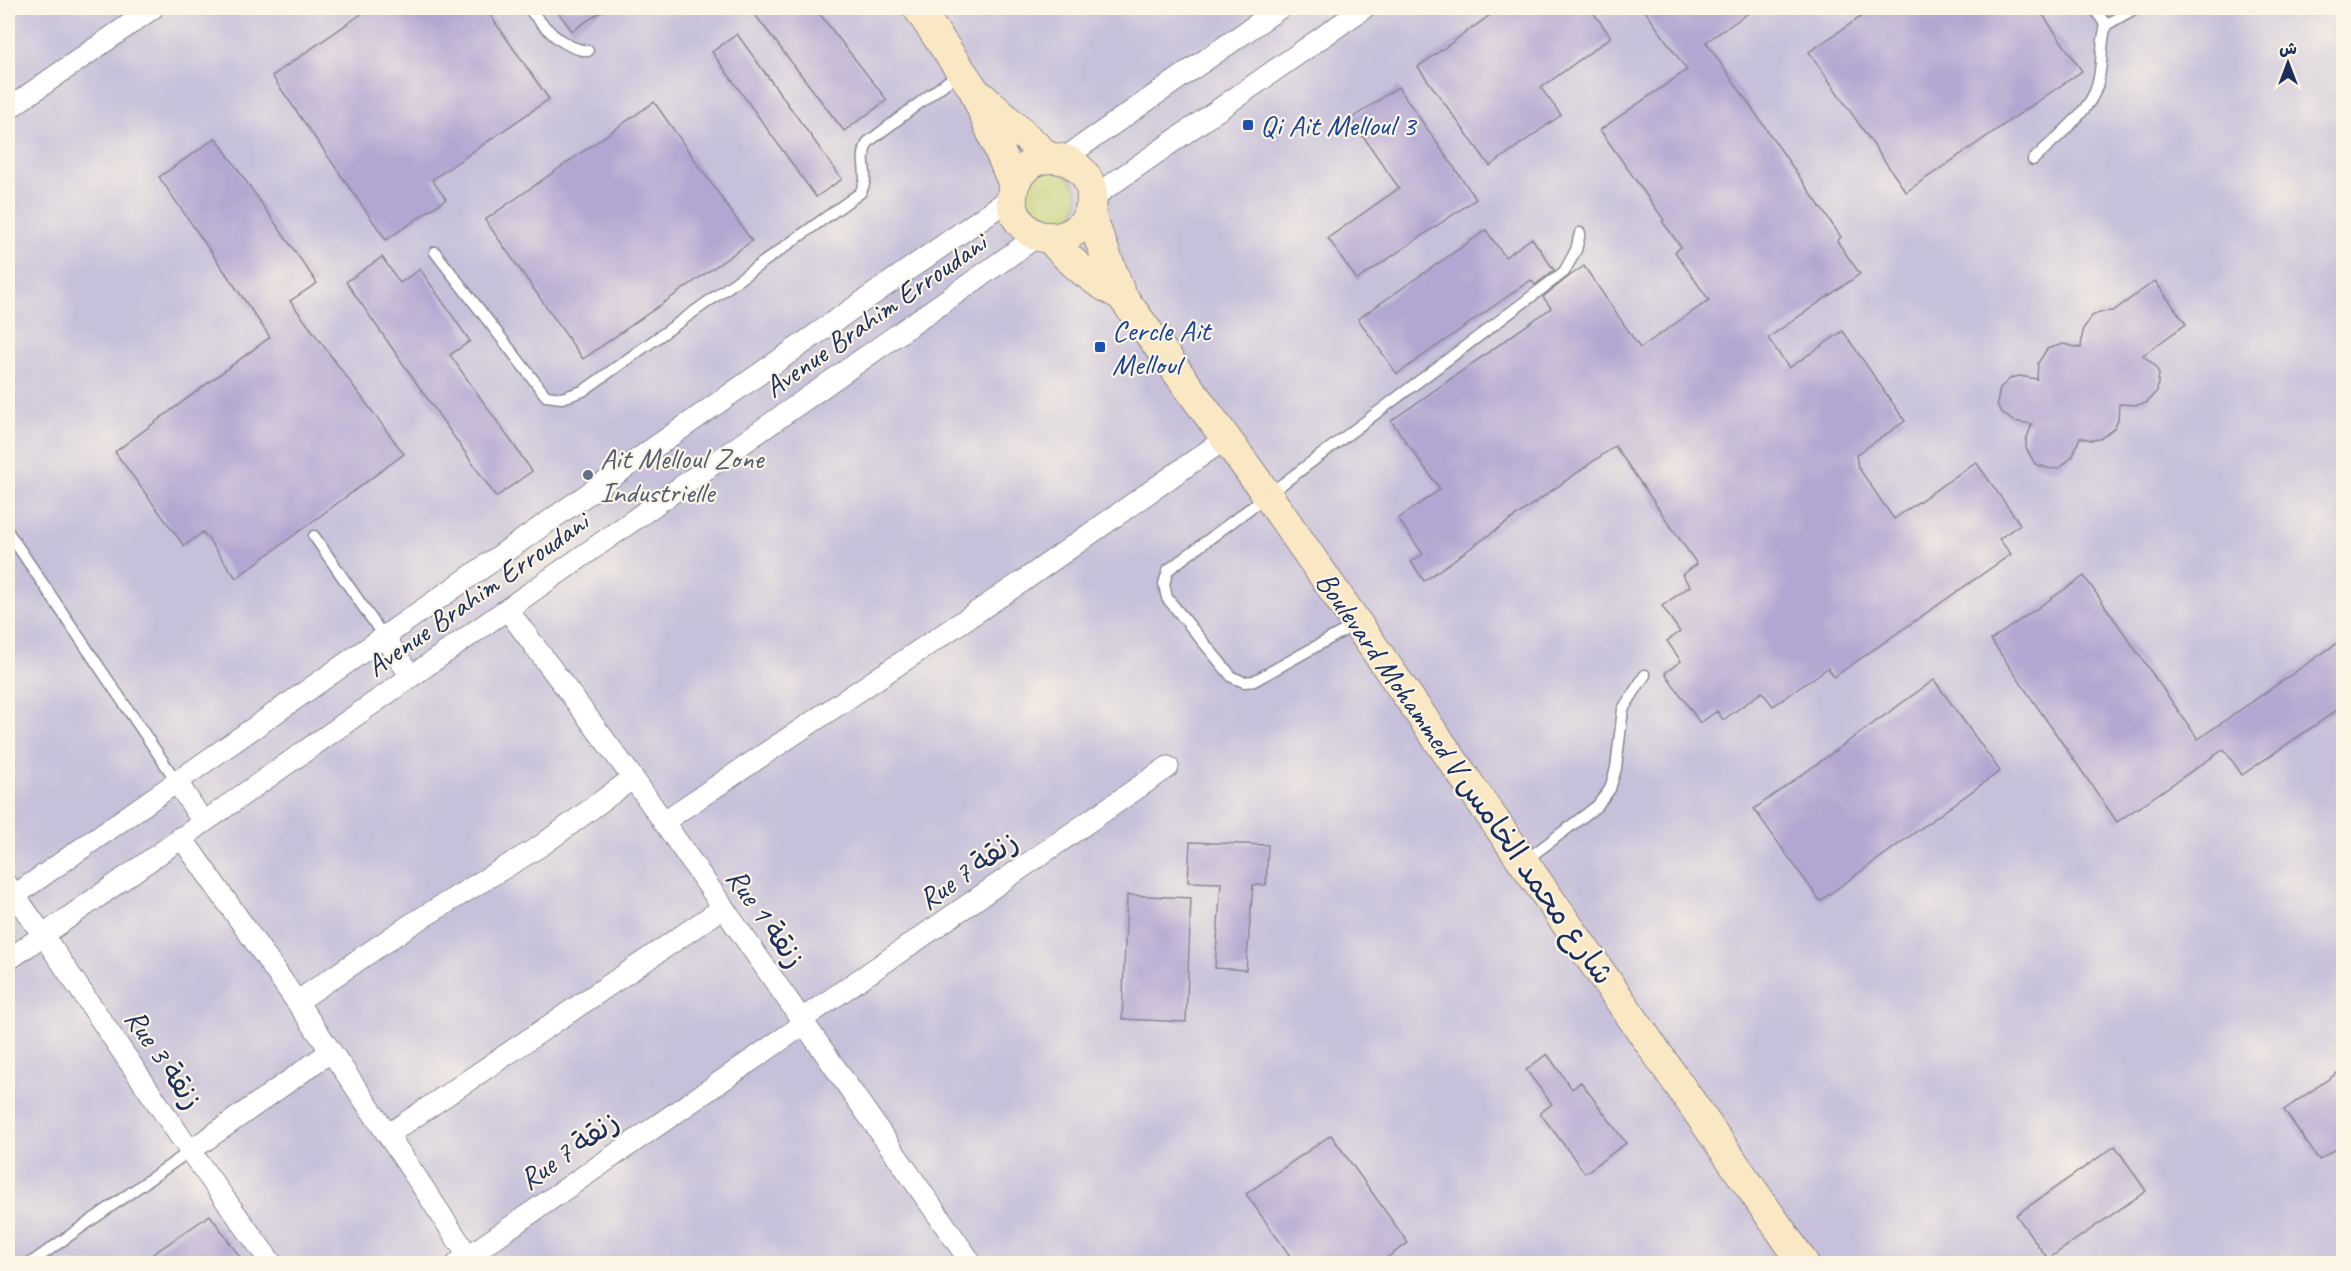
<svg xmlns="http://www.w3.org/2000/svg" width="2351" height="1271" font-family="Caveat,'Playpen Sans Arabic',sans-serif">
	<style>
		.industrial { fill: #c6c0da }
		.green { fill: #becb6c; stroke: #6c7d65; stroke-width: 1.5 }
		.building { fill: #b2a6d2 }
		.lines { fill: none; stroke-linecap: round; stroke-linejoin: round }
		.lane-casing { stroke: #898994; stroke-width: 13 }
		.street-casing { stroke: #898994; stroke-width: 23 }
		.secondary-casing { stroke: #898994; stroke-width: 32 }
		.lane { stroke: #fff; stroke-width: 10 }
		.street { stroke: #fff; stroke-width: 21 }
		.secondary { stroke: #fae7c3; stroke-width: 30 }
		.transit-dot { fill: #1a4fb4; stroke: #fcf5e5; stroke-width: 2 }
		.service-dot { fill: #5c6f8a; stroke: #fcf5e5; stroke-width: 2 }
		.labels { text-anchor: middle; stroke-width: 4.5; stroke-linejoin: round; paint-order: stroke }
		.transit-label { font-size: 30px; fill: #164399; stroke: #fcf5e5; text-anchor: start }
		.street-label { font-size: 30px; fill: #1b2f5e; stroke: #fcf5e5 }
		.service-label { font-size: 30px; fill: #4e5e75; stroke: #fcf5e5; text-anchor: start }
	</style>
	<rect width="100%" height="100%" fill="#fcf5e5"/>
	<filter id="ink" filterUnits="userSpaceOnUse"><feTurbulence type="fractalNoise" baseFrequency=".0167" numOctaves="2"/><feDisplacementMap in="SourceGraphic" scale="12" xChannelSelector="R" yChannelSelector="G"/><feConvolveMatrix kernelMatrix="1 2 1 2 8 2 1 2 1" color-interpolation-filters="sRGB"/></filter>
	<filter id="wash" filterUnits="userSpaceOnUse"><feTurbulence type="fractalNoise" baseFrequency=".008" numOctaves="4" result="noise"/><feDisplacementMap in="SourceGraphic" scale="24" xChannelSelector="R" yChannelSelector="G"/><feGaussianBlur stdDeviation="1.35" result="paint"/><feColorMatrix in="noise" values="0 0 0 0 0 0 0 0 0 0 0 0 0 0 0 0 0 1.4 0 .05"/><feComposite in="paint" operator="in"/></filter>
	<g filter="url(#wash)">
		<rect width="100%" height="100%" fill="#f7e3ca"/>
		<!-- industrial -->
		<path class="industrial" d="M 8,8 L 2343,8 L 2343,1263 L 8,1263 Z"/>
		<!-- green -->
		<path class="green" d="M1022 198a28 28 0 1 1 56 0a28 28 0 1 1-56 0Z"/>
		<g id="blocks">
			<!-- building -->
			<path class="building" d="M 370,8 L 485,8 L 549,99 L 432,180 L 446,199 L 386,240 L 272,76 Z
				M 555,8 L 607,8 L 572,31 Z
				M 750,8 L 815,8 L 887,100 L 844,131 Z
				M 1500,8 L 1590,8 L 1611,37 L 1541,88 L 1561,115 L 1490,166 L 1418,67 Z
				M 1643,8 L 1756,8 L 1706,42 L 1841,237 L 1837,241 L 1860,274 L 1768,338 L 1789,368 L 1843,331 L 1905,421 L 1856,455 L 1858,467 L 1894,519 L 1976,462 L 2020,524 L 1999,539 L 2011,554 L 1834,677 L 1828,668 L 1773,706 L 1762,692 L 1723,720 L 1717,711 L 1700,723 L 1665,673 L 1681,661 L 1667,641 L 1680,632 L 1662,606 L 1690,586 L 1682,575 L 1697,564 L 1615,446 L 1424,581 L 1411,562 L 1423,554 L 1398,519 L 1440,489 L 1391,421 L 1551,308 L 1543,297 L 1571,275 L 1584,266 L 1640,348 L 1709,300 L 1675,252 L 1681,247 L 1662,221 L 1664,220 L 1600,130 L 1687,70 Z
				M 1874,8 L 2038,8 L 2082,71 L 1906,192 L 1809,52 Z
				M 737,34 L 842,179 L 816,197 L 712,52 Z
				M 1398,87 L 1476,199 L 1357,280 L 1328,238 L 1399,188 L 1351,119 Z
				M 654,102 L 752,241 L 583,359 L 485,220 Z
				M 216,138 L 317,283 L 290,301 L 404,454 L 236,578 L 203,532 L 184,546 L 115,452 L 270,337 L 159,177 Z
				M 1486,230 L 1505,257 L 1532,238 L 1554,270 L 1535,285 L 1531,280 L 1397,374 L 1358,319 Z
				M 382,257 L 400,283 L 420,269 L 470,341 L 450,355 L 532,471 L 496,497 L 346,282 Z
				M 2155,281 L 2186,324 L 2143,355 L 2155,366 L 2159,374 L 2157,391 L 2146,403 L 2137,405 L 2119,404 L 2118,420 L 2114,428 L 2100,439 L 2091,440 L 2080,437 L 2073,456 L 2060,468 L 2051,469 L 2035,464 L 2026,448 L 2026,440 L 2032,424 L 2013,421 L 2000,411 L 1997,404 L 2000,388 L 2011,378 L 2019,376 L 2037,379 L 2038,363 L 2047,349 L 2063,344 L 2081,348 L 2083,329 L 2092,316 L 2100,312 L 2113,311 Z
				M 2084,576 L 2198,739 L 2343,639 L 2343,706 L 2242,775 L 2224,749 L 2117,822 L 1991,640 Z
				M 1934,680 L 2000,771 L 1820,901 L 1754,809 Z
				M 1190,842 L 1268,845 L 1266,885 L 1253,885 L 1246,970 L 1215,968 L 1221,883 L 1188,882 Z
				M 1127,895 L 1191,898 L 1186,1022 L 1122,1019 Z
				M 1547,1054 L 1572,1089 L 1581,1082 L 1626,1143 L 1585,1173 L 1540,1113 L 1552,1104 L 1526,1070 Z
				M 2343,1069 L 2343,1144 L 2319,1160 L 2284,1110 Z
				M 1331,1135 L 1408,1243 L 1379,1263 L 1295,1263 L 1246,1194 Z
				M 2115,1146 L 2146,1191 L 2048,1259 L 2016,1215 Z
				M 210,1215 L 244,1263 L 140,1263 Z"/>
		</g>
	</g>
	<g filter="url(#ink)">
		<use href="#blocks" fill-opacity="0" stroke="#898994" stroke-width="1.5"/>
		<g class="lines">
			<!-- lane casing -->
			<g class="lane-casing">
				<path id="lane" d="M 528,8 C 545,27 561,48 588,51
					M 2094,8 L 2106,25
					M 2033,160 C 2052,141 2090,112 2097,86 C 2103,67 2100,45 2106,25 L 2136,8
					M 435,252 L 546,396 L 562,398 L 583,391 L 860,193 C 872,174 857,162 868,142 L 959,73
					M 8,532 L 177,782
					M 314,536 L 384,637
					M 1356,624 L 1254,681 L 1244,682 L 1232,677 L 1167,598 L 1164,584 L 1168,570 L 1564,272 L 1576,250 L 1580,233
					M 1526,860 L 1597,806 L 1610,789 L 1616,768 L 1623,709 L 1645,675
					M 29,1264 L 190,1151"/>
			</g>
			<!-- street casing -->
			<g class="street-casing">
				<path id="street" d="M 8,109 L 153,8
					M 1063,159 L 1280,8
					M 1092,198 L 1364,8
					M 507,609 L 633,778 L 972,1264
					M 384,637 L 411,676
					M 177,782 L 203,822
					M 663,822 L 1023,581 L 1225,439
					M 181,837 C 279,975 376,1114 468,1256
					M 8,886 L 43,935 L 190,1151 L 272,1264
					M 8,900 L 1012,197
					M 8,960 L 1039,235
					M 298,1001 L 410,925 L 542,845 L 633,778
					M 801,1020 L 1168,767
					M 389,1134 L 723,908
					M 190,1151 L 330,1052
					M 457,1264 L 804,1024"/>
			</g>
			<!-- secondary casing -->
			<g class="secondary-casing">
				<path id="secondary" d="M 918,8 L 974,90 L 1014,185
					M 982,97 L 1049,158
					M1012 198a40 40 0 1 1 80 0a40 40 0 1 1-80 0Z
					M 1089,212 L 1121,295 L 1268,496 L 1804,1264
					M 1049,237 C 1069,261 1094,282 1121,295"/>
			</g>
			<!-- lane -->
			<use href="#lane" class="lane"/>
			<!-- street -->
			<use href="#street" class="street"/>
			<!-- secondary -->
			<use href="#secondary" class="secondary"/>
		</g>
	</g>
	<!-- markers -->
	<g class="transit-dot">
		<rect x="1242" y="119" width="12" height="12" rx="3"/>
		<rect x="1094" y="341" width="12" height="12" rx="3"/>
	</g>
	<circle class="service-dot" cx="588" cy="475" r="6"/>
	<g class="labels">
		<!-- transit labels -->
		<g class="transit-label">
			<text x="1260" y="135">Qi Ait Melloul 3</text>
			<text x="1112" y="340">Cercle Ait<tspan x="1112" dy="34">Melloul</tspan></text>
		</g>
		<!-- street labels -->
		<g class="street-label">
			<text transform="translate(875 315) rotate(-35)" y="10">Avenue Brahim Erroudani</text>
			<text transform="translate(477 594) rotate(-35)" y="10">Avenue Brahim Erroudani</text>
			<text transform="translate(1465 778) rotate(55)" y="10">Boulevard Mohammed V شارع محمد الخامس</text>
			<text transform="translate(968 870) rotate(-35)" y="10">Rue 7 زنقة</text>
			<text transform="translate(766 918) rotate(55)" y="10">Rue 1 زنقة</text>
			<text transform="translate(164 1059) rotate(56)" y="10">Rue 3 زنقة</text>
			<text transform="translate(569 1150) rotate(-35)" y="10">Rue 7 زنقة</text>
		</g>
		<!-- service labels -->
		<g class="service-label">
			<text x="600" y="468">Ait Melloul Zone<tspan x="600" dy="34">Industrielle</tspan></text>
		</g>
	</g>
	<!-- margin -->
	<rect width="2351" height="1271" fill="none" stroke="#fcf5e5" stroke-width="30"/>
	<!-- north arrow -->
	<g transform="translate(2288 63)" stroke="#fcf5e5" stroke-width="4.5" paint-order="stroke">
	<path d="M0-4.5L10 22L0 15L-10 22Z" fill="#1b2f5e"/>
	<text y="-9" font-size="16" font-weight="bold" text-anchor="middle" fill="#1b2f5e">ش</text>
	</g>
</svg>
